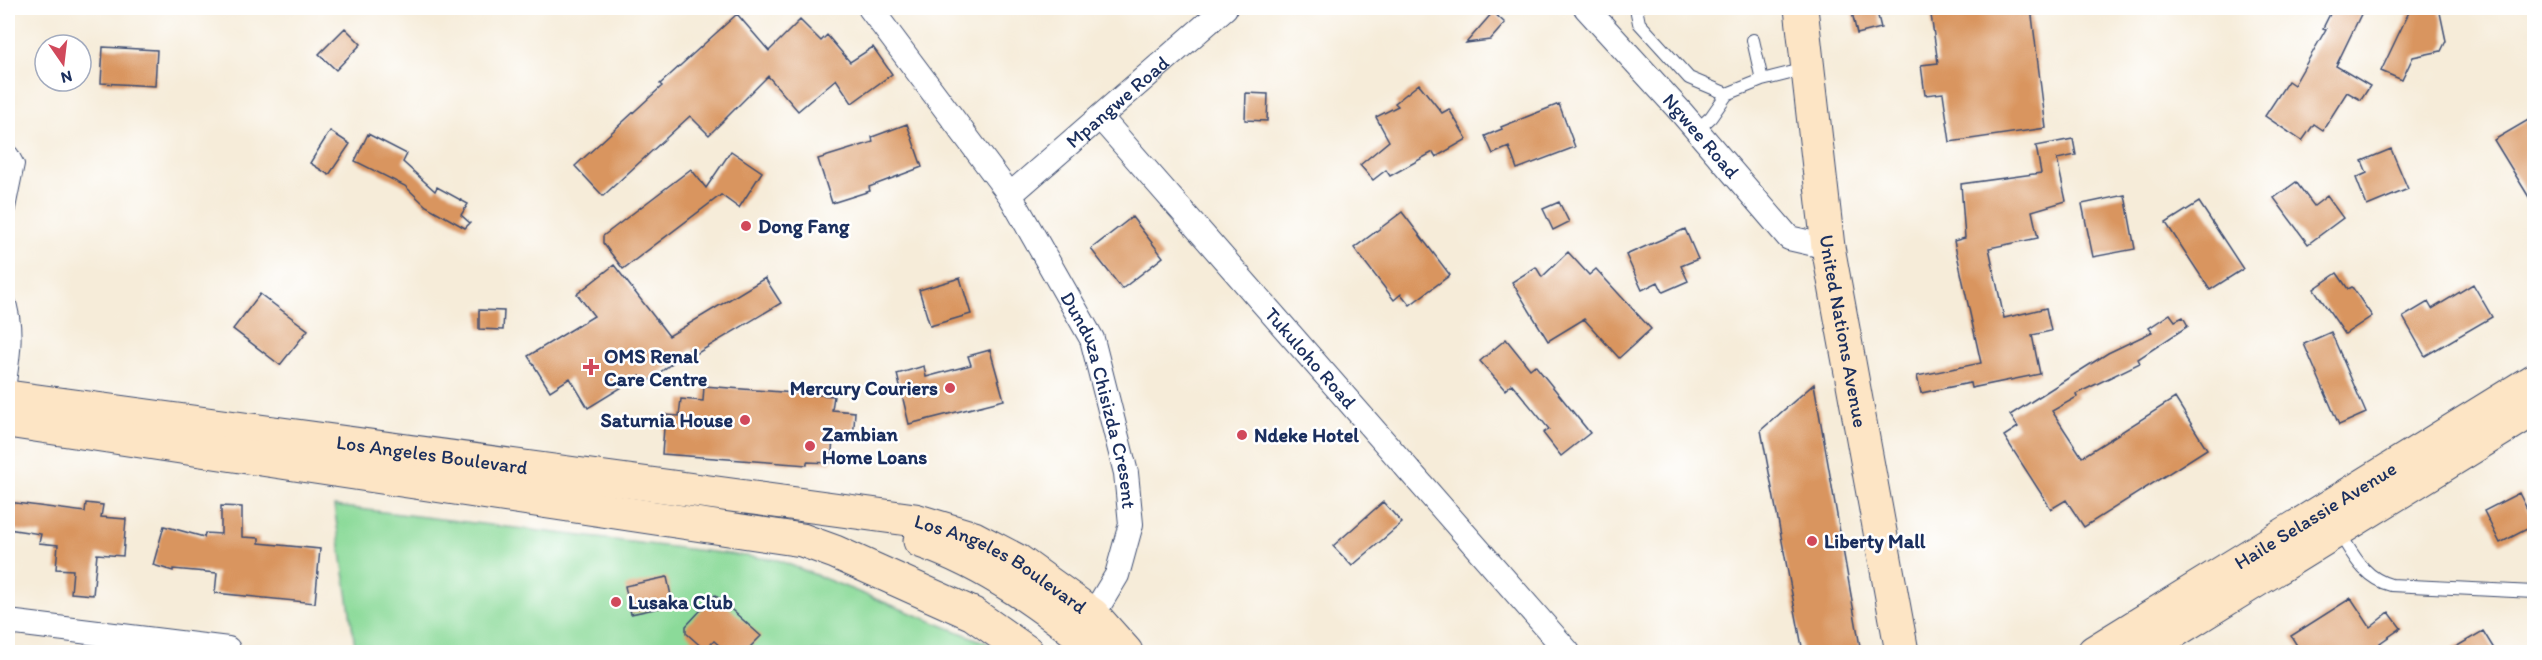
<svg xmlns="http://www.w3.org/2000/svg" width="2542" height="660" font-family="Itim,sans-serif">
	<style>
		.green { fill: #8bda99; stroke: #53847c; stroke-width: 1.5 }
		.building { fill: #d9955e }
		.lines { fill: none; stroke-linecap: round; stroke-linejoin: round }
		.service-casing { stroke: #3c4b70; stroke-width: 14 }
		.minor-casing { stroke: #3c4b70; stroke-width: 26 }
		.secondary-casing { stroke: #3c4b70; stroke-width: 35 }
		.service { stroke: #fff; stroke-width: 12 }
		.minor { stroke: #fff; stroke-width: 24 }
		.secondary { stroke: #fde5c5; stroke-width: 33 }
		.poi-dot { fill: #d1495b; stroke: #fff; stroke-width: 2 }
		.labels { text-anchor: middle; stroke-width: 5; stroke-linejoin: round; paint-order: stroke }
		.street-label { font-size: 20px; fill: #1b2f5e; stroke: #fff }
		.poi-label { font-size: 20px; font-weight: bold; fill: #1b2f5e; stroke: #fff; text-anchor: start }
	</style>
	<rect width="100%" height="100%" fill="#fff"/>
	<filter id="ink" filterUnits="userSpaceOnUse"><feTurbulence type="fractalNoise" baseFrequency=".0167" numOctaves="2"/><feDisplacementMap in="SourceGraphic" scale="12" xChannelSelector="R" yChannelSelector="G"/><feConvolveMatrix kernelMatrix="1 2 1 2 8 2 1 2 1" color-interpolation-filters="sRGB"/></filter>
	<filter id="wash" filterUnits="userSpaceOnUse"><feTurbulence type="fractalNoise" baseFrequency=".008" numOctaves="4" result="noise"/><feDisplacementMap in="SourceGraphic" scale="24" xChannelSelector="R" yChannelSelector="G"/><feGaussianBlur stdDeviation="1.35" result="paint"/><feColorMatrix in="noise" values="0 0 0 0 0 0 0 0 0 0 0 0 0 0 0 0 0 1.4 0 .05"/><feComposite in="paint" operator="in"/></filter>
	<g filter="url(#wash)">
		<rect width="100%" height="100%" fill="#f6ecd9"/>
		<!-- green -->
		<path class="green" d="M 334,506 L 778,560 L 989,644 L 997,652 L 356,652 Z"/>
		<g id="blocks">
			<!-- building -->
			<path class="building" d="M 1851,8 L 1876,8 L 1881,28 L 1857,34 Z
				M 1930,8 L 2031,8 L 2046,128 L 1950,142 L 1943,93 L 1925,95 L 1921,65 L 1938,63 Z
				M 2333,8 L 2364,8 L 2336,66 L 2370,86 L 2361,100 L 2347,92 L 2323,130 L 2314,124 L 2302,141 L 2265,116 L 2288,81 L 2294,85 L 2326,29 L 2323,28 Z
				M 2411,8 L 2439,8 L 2446,41 L 2441,51 L 2413,57 L 2402,80 L 2381,71 Z
				M 1493,12 L 1505,23 L 1490,40 L 1466,43 Z
				M 737,14 L 769,51 L 800,20 L 821,41 L 827,35 L 850,62 L 873,47 L 892,74 L 852,103 L 836,79 L 798,111 L 768,76 L 709,135 L 690,116 L 603,196 L 575,166 L 662,86 L 660,84 Z
				M 345,28 L 361,44 L 336,70 L 319,54 Z
				M 103,47 L 157,50 L 155,86 L 101,83 Z
				M 1419,84 L 1442,113 L 1449,109 L 1467,139 L 1436,157 L 1433,152 L 1390,176 L 1386,170 L 1373,180 L 1360,165 L 1389,141 L 1376,117 L 1398,106 L 1395,103 Z
				M 1246,93 L 1268,94 L 1267,121 L 1245,120 Z
				M 1559,104 L 1575,147 L 1517,169 L 1509,147 L 1493,154 L 1485,136 L 1502,129 L 1501,127 Z
				M 2535,116 L 2535,207 L 2494,140 Z
				M 907,124 L 922,167 L 869,187 L 870,191 L 832,203 L 818,159 L 873,142 L 872,137 Z
				M 330,131 L 350,144 L 329,175 L 310,163 Z
				M 368,134 L 407,154 L 403,162 L 435,191 L 437,187 L 468,204 L 461,215 L 470,223 L 465,228 L 426,206 L 405,186 L 355,161 Z
				M 2073,139 L 2076,155 L 2057,159 L 2066,201 L 2032,211 L 2038,238 L 1989,248 L 2004,318 L 2046,308 L 2051,331 L 2032,335 L 2040,374 L 1971,388 L 1970,383 L 1921,393 L 1917,376 L 1981,363 L 1954,241 L 1965,238 L 1961,184 L 2041,173 L 2036,146 Z
				M 2391,149 L 2408,189 L 2367,206 L 2356,178 L 2367,173 L 2362,161 Z
				M 731,151 L 762,172 L 739,208 L 721,195 L 623,269 L 603,243 L 603,236 L 691,169 L 706,188 Z
				M 2296,182 L 2314,206 L 2327,196 L 2343,218 L 2308,244 L 2274,198 Z
				M 2125,195 L 2135,249 L 2093,257 L 2082,204 Z
				M 1559,202 L 1569,222 L 1553,230 L 1543,209 Z
				M 2199,202 L 2243,269 L 2210,290 L 2166,223 Z
				M 1402,212 L 1450,275 L 1410,305 L 1401,294 L 1394,300 L 1354,248 Z
				M 1132,217 L 1163,257 L 1122,289 L 1091,249 Z
				M 1685,229 L 1698,259 L 1681,266 L 1688,281 L 1663,292 L 1658,282 L 1642,290 L 1626,255 Z
				M 1568,252 L 1589,275 L 1596,269 L 1651,329 L 1619,358 L 1584,319 L 1548,341 L 1512,282 L 1536,267 L 1542,277 Z
				M 614,265 L 669,336 L 765,278 L 781,303 L 696,354 L 692,348 L 646,383 L 640,376 L 588,408 L 570,378 L 550,391 L 528,356 L 594,316 L 577,294 Z
				M 2337,273 L 2348,289 L 2352,287 L 2372,316 L 2345,334 L 2314,289 Z
				M 960,278 L 971,314 L 930,326 L 919,290 Z
				M 2473,284 L 2492,317 L 2425,356 L 2403,317 L 2428,302 L 2432,309 Z
				M 260,294 L 308,330 L 280,365 L 233,329 Z
				M 479,310 L 504,311 L 503,330 L 479,329 Z
				M 2170,314 L 2175,321 L 2183,317 L 2188,326 L 2138,359 L 2140,363 L 2076,394 L 2077,397 L 2052,411 L 2082,457 L 2175,398 L 2207,449 L 2084,527 L 2066,500 L 2051,509 L 2004,436 L 2018,427 L 2010,415 L 2108,353 L 2152,332 L 2149,328 Z
				M 2331,332 L 2366,413 L 2339,425 L 2304,344 Z
				M 1506,339 L 1530,369 L 1535,365 L 1590,433 L 1561,456 L 1543,433 L 1549,429 L 1512,384 L 1505,390 L 1480,361 Z
				M 990,350 L 1004,400 L 909,424 L 897,374 L 924,366 L 926,377 L 971,365 L 968,356 Z
				M 1814,384 L 1861,652 L 1803,652 L 1761,430 Z
				M 704,386 L 834,396 L 832,410 L 855,412 L 853,441 L 833,439 L 831,463 L 807,462 L 807,465 L 662,454 L 665,415 L 679,416 L 681,399 L 703,401 Z
				M 2519,493 L 2535,525 L 2500,543 L 2484,511 Z
				M 8,502 L 85,512 L 86,503 L 103,505 L 101,517 L 126,519 L 123,556 L 97,554 L 93,595 L 71,593 L 73,570 L 56,569 L 58,545 L 39,543 L 41,534 L 8,529 Z
				M 1383,502 L 1402,523 L 1352,566 L 1333,546 Z
				M 221,506 L 242,507 L 242,537 L 259,538 L 259,543 L 320,549 L 315,603 L 215,593 L 217,573 L 173,569 L 173,571 L 153,565 L 164,526 L 204,537 L 205,533 L 221,534 Z
				M 667,577 L 673,605 L 631,614 L 625,586 Z
				M 715,595 L 761,636 L 745,652 L 727,652 L 714,641 L 705,650 L 686,633 L 686,626 Z
				M 2351,598 L 2370,627 L 2389,612 L 2401,628 L 2380,643 L 2385,652 L 2301,652 L 2291,636 Z
				M 2483,631 L 2496,652 L 2447,652 Z"/>
		</g>
	</g>
	<g filter="url(#ink)">
		<use href="#blocks" fill-opacity="0" stroke="#3c4b70" stroke-width="1.5"/>
		<g class="lines">
			<!-- service casing -->
			<g class="service-casing">
				<path id="service" d="M 1636,8 L 1639,23 L 1689,78 L 1727,94 L 1762,80 L 1806,69
					M 1753,40 L 1762,80
					M 1697,130 L 1711,117 L 1727,94
					M 8,151 L 12,153 L 18,164 L 8,213
					M 8,297 C 20,330 13,361 8,396
					M 2338,531 C 2353,554 2363,578 2391,585 L 2534,592"/>
			</g>
			<!-- minor casing -->
			<g class="minor-casing">
				<g id="minor">
					<path id="s1" d="M 870,8 L 1010,195 L 1092,339 L 1126,473 L 1131,524 L 1117,575 L 1093,615"/>
					<path id="s2" d="M 1586,8 L 1681,112 L 1789,238 L 1828,247"/>
					<path id="s3" d="M 1100,117 L 1568,652"/>
					<path id="s4" d="M 1010,195 L 1225,8"/>
					<path d="M 8,622 L 228,649 L 228,652"/>
				</g>
			</g>
			<!-- secondary casing -->
			<g class="secondary-casing">
				<g id="secondary">
					<path id="s5" d="M 1801,8 L 1828,247 L 1902,652"/>
					<path id="s6" d="M 8,397 L 915,520 L 974,538 L 1018,561 L 1093,615 L 1126,652"/>
					<path d="M 8,421 L 802,540 L 835,552 L 973,614 L 1027,652"/>
					<path d="M 920,541 C 989,565 1046,608 1101,652"/>
					<path id="s7" d="M 2094,652 L 2534,380"/>
					<path d="M 2141,652 L 2534,409"/>
				</g>
			</g>
			<!-- service -->
			<use href="#service" class="service"/>
			<!-- minor -->
			<use href="#minor" class="minor"/>
			<!-- secondary -->
			<use href="#secondary" class="secondary"/>
		</g>
	</g>
	<!-- markers -->
	<g class="poi-dot">
		<circle cx="746" cy="226" r="6"/>
		<path d="M588 358h6v6h6v6h-6v6h-6v-6h-6v-6h6z"/>
		<circle cx="950" cy="388" r="6"/>
		<circle cx="745" cy="420" r="6"/>
		<circle cx="1242" cy="435" r="6"/>
		<circle cx="810" cy="446" r="6"/>
		<circle cx="1812" cy="541" r="6"/>
		<circle cx="616" cy="602" r="6"/>
	</g>
	<g class="labels">
		<!-- street labels -->
		<g class="street-label">
			<text dy="7" stroke="none"><textPath href="#s4" startOffset="142">Mpangwe Road</textPath></text>
			<text dy="7" stroke="none"><textPath href="#s2" startOffset="172">Ngwee Road</textPath></text>
			<text dy="7" stroke="none"><textPath href="#s5" startOffset="326">United Nations Avenue</textPath></text>
			<text dy="7" stroke="none"><textPath href="#s3" startOffset="320">Tukuloho Road</textPath></text>
			<text dy="7" stroke="none"><textPath href="#s1" startOffset="460">Dunduza Chisizda Cresent</textPath></text>
			<text dy="7" stroke="none"><textPath href="#s6" startOffset="428">Los Angeles Boulevard</textPath></text>
			<text dy="7" stroke="none"><textPath href="#s7" startOffset="260">Haile Selassie Avenue</textPath></text>
			<text dy="7" stroke="none"><textPath href="#s6" startOffset="1012">Los Angeles Boulevard</textPath></text>
		</g>
		<!-- poi labels -->
		<g class="poi-label">
			<text x="758" y="233">Dong Fang</text>
			<text x="604" y="363">OMS Renal<tspan x="604" dy="23">Care Centre</tspan></text>
			<text x="938" y="395" text-anchor="end">Mercury Couriers</text>
			<text x="733" y="427" text-anchor="end">Saturnia House</text>
			<text x="822" y="441">Zambian<tspan x="822" dy="23">Home Loans</tspan></text>
			<text x="1254" y="442">Ndeke Hotel</text>
			<text x="1824" y="548">Liberty Mall</text>
			<text x="628" y="609">Lusaka Club</text>
		</g>
	</g>
	<!-- margin -->
	<rect width="2542" height="660" fill="none" stroke="#fff" stroke-width="30"/>
	<!-- north arrow -->
	<g transform="translate(63 63) rotate(166)"><circle r="28" fill="#ffffff" stroke="#a4acbf" stroke-width="1.5"/>
	<path d="M0-4.5L10 22L0 15L-10 22Z" fill="#d1495b"/>
	<text y="-9" font-size="16" font-weight="bold" text-anchor="middle" fill="#1b2f5e">N</text>
	</g>
</svg>
